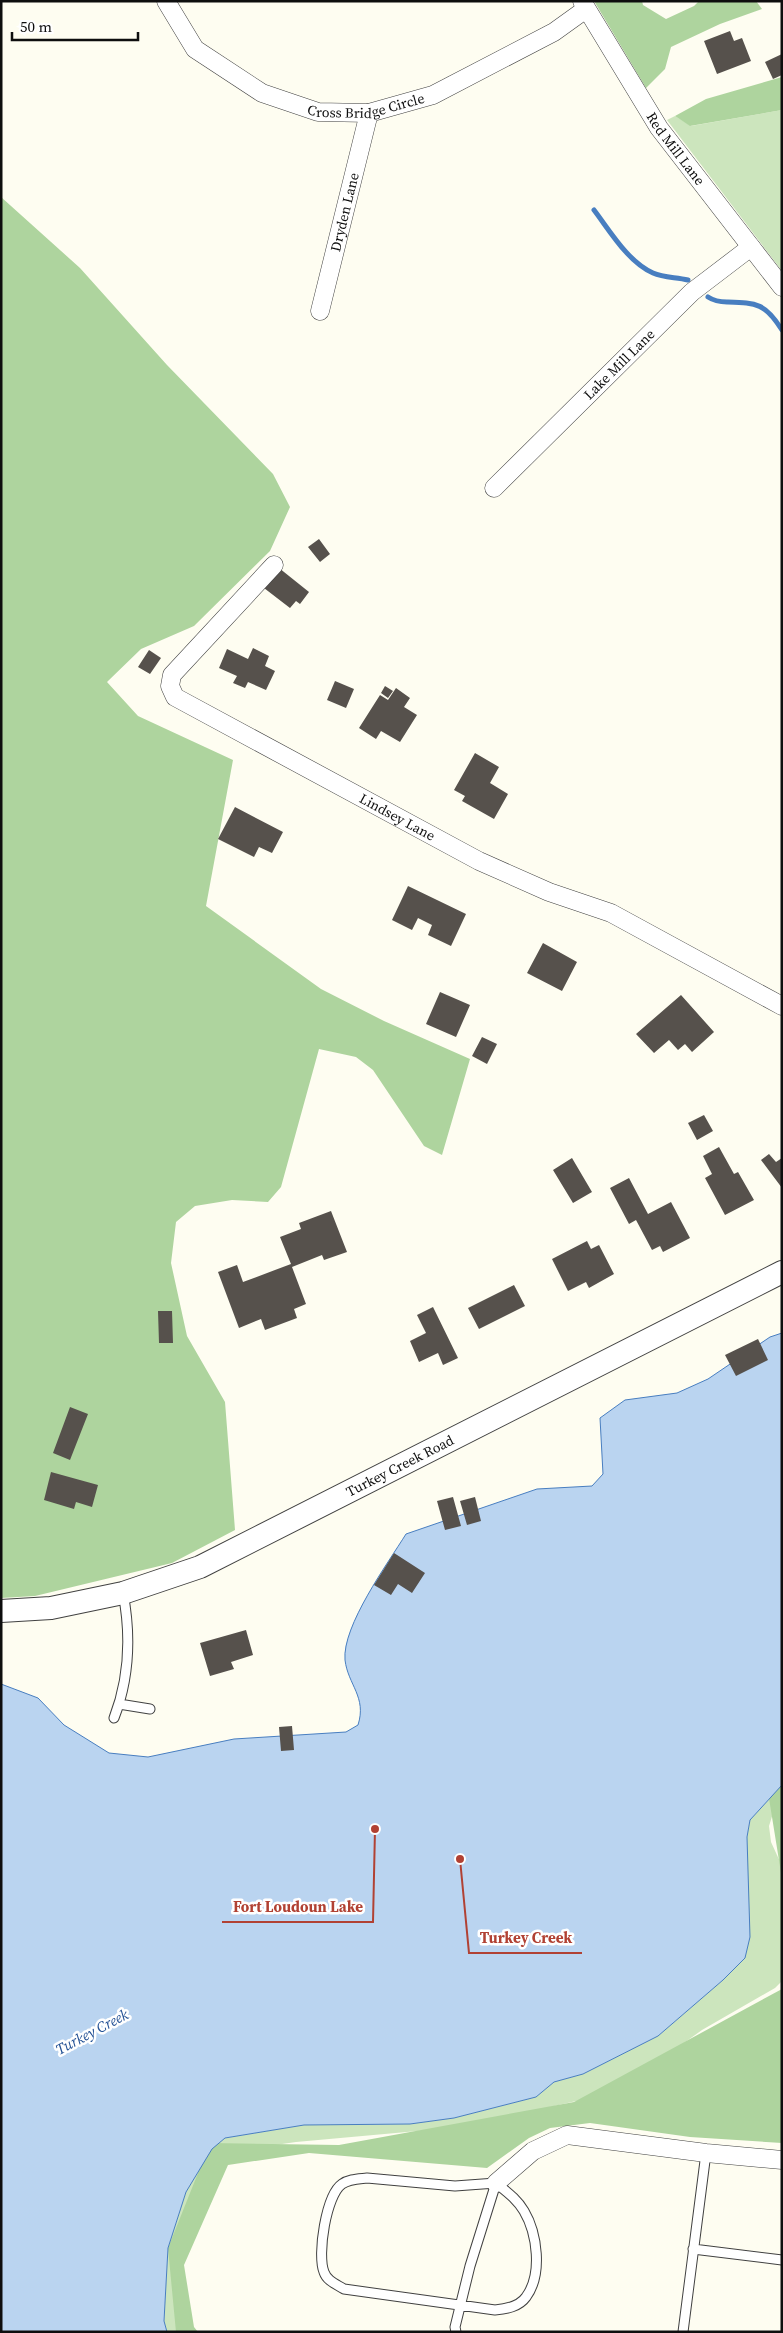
<svg xmlns="http://www.w3.org/2000/svg" width="783" height="2333" font-family="'Source Serif 4',serif">
	<style>
		.green { fill: #cce5bd }
		.forest { fill: #aed49e }
		.water { fill: #bad4f0; stroke: #487ec0 }
		.lines { fill: none; stroke-linecap: round; stroke-linejoin: round }
		.stream { stroke: #487ec0; stroke-width: 5 }
		.building { fill: #56514c }
		.service-casing { stroke: #414141; stroke-width: 11 }
		.minor-casing { stroke: #414141; stroke-width: 19 }
		.tertiary-casing { stroke: #414141; stroke-width: 24 }
		.service { stroke: #fff; stroke-width: 9 }
		.minor { stroke: #fff; stroke-width: 18 }
		.tertiary { stroke: #fff; stroke-width: 22 }
		.labels { text-anchor: middle; stroke-width: 5; stroke-linejoin: round; paint-order: stroke }
		.street-label { font-size: 14px; fill: #0e0e0e; stroke: #fff }
		.water-label { font-size: 15px; font-style: italic; fill: #235195; stroke: #fff }
		.leader { fill: none; stroke: #b14133; stroke-width: 2 }
		.callout-dot { fill: #b14133; stroke: #fff; stroke-width: 2 }
		.callout-label { font-size: 15px; text-anchor: middle; font-weight: bold; fill: #b14133; stroke: #fff; stroke-width: 5; stroke-linejoin: round; paint-order: stroke }
	</style>
	<rect width="100%" height="100%" fill="#fefdf1"/>
	<!-- green -->
	<path class="green" d="M 782,110 L 782,271 L 667,120 L 675,116 L 691,126 Z
		M 782,1785 L 769,1826 L 771,1842 L 782,1866 L 782,1981 L 775,1988 L 702,2030 L 663,2058 L 585,2099 L 462,2127 L 296,2142 L 234,2151 L 182,2234 L 185,2332 L 167,2332 L 164,2321 L 168,2248 L 186,2192 L 212,2149 L 225,2138 L 304,2125 L 410,2124 L 454,2118 L 536,2097 L 554,2082 L 583,2074 L 658,2036 L 723,1980 L 745,1958 L 747,1837 L 750,1820 Z"/>
	<!-- forest -->
	<path class="forest" d="M 594,1 L 642,1 L 643,5 L 666,19 L 694,6 L 699,1 L 756,1 L 762,9 L 720,24 L 671,47 L 665,69 L 646,88 Z
		M 782,77 L 782,110 L 690,126 L 675,116 L 706,99 Z
		M 1,197 L 80,268 L 167,365 L 273,474 L 290,507 L 270,551 L 194,626 L 141,649 L 107,682 L 138,716 L 233,760 L 206,906 L 321,989 L 384,1021 L 470,1059 L 442,1155 L 424,1146 L 373,1070 L 356,1057 L 319,1049 L 281,1187 L 268,1202 L 232,1200 L 195,1206 L 176,1222 L 171,1263 L 187,1336 L 225,1402 L 235,1530 L 172,1563 L 35,1596 L 1,1598 Z
		M 782,1771 L 782,1879 L 767,1786 Z
		M 782,1989 L 782,2143 L 690,2137 L 590,2123 L 550,2128 L 529,2138 L 487,2168 L 309,2153 L 228,2165 L 184,2265 L 194,2327 L 198,2332 L 176,2332 L 168,2248 L 210,2143 L 339,2145 L 574,2102 Z"/>
	<!-- water -->
	<path class="water" d="M 782,1333 L 782,1785 L 750,1820 L 747,1837 L 750,1937 L 745,1958 L 723,1980 L 658,2036 L 583,2074 L 554,2082 L 536,2097 L 454,2118 L 410,2124 L 304,2125 L 225,2138 L 212,2149 L 186,2192 L 168,2248 L 164,2321 L 167,2332 L 1,2332 L 1,1684 L 38,1698 L 64,1725 L 109,1753 L 148,1757 L 234,1739 L 346,1732 L 358,1725 C 367,1697 348,1685 345,1660 C 342,1626 388,1563 406,1534 L 537,1489 L 592,1486 L 603,1474 L 600,1418 L 625,1400 L 677,1393 L 708,1379 L 770,1337 Z"/>
	<g class="lines">
		<!-- stream -->
		<path class="stream" d="M 594,210 C 610,231 628,262 653,273 C 664,278 676,277 688,280
			M 708,297 C 714,301 720,302 727,302 C 757,303 765,303 782,330"/>
	</g>
	<!-- building -->
	<path class="building" d="M 730,31 L 734,41 L 742,38 L 751,61 L 717,74 L 704,41 Z
		M 782,54 L 782,75 L 773,79 L 765,62 Z
		M 319,539 L 330,554 L 320,562 L 308,547 Z
		M 279,568 L 309,592 L 300,604 L 296,601 L 290,608 L 264,588 Z
		M 253,648 L 269,656 L 265,666 L 275,671 L 266,690 L 248,682 L 245,688 L 233,683 L 237,676 L 219,668 L 227,649 L 248,659 Z
		M 149,650 L 161,658 L 150,674 L 138,667 Z
		M 335,681 L 354,689 L 346,708 L 327,700 Z
		M 385,686 L 393,691 L 388,698 L 381,693 Z
		M 396,688 L 410,698 L 404,707 L 417,715 L 400,742 L 381,731 L 376,739 L 359,728 L 380,695 L 388,700 Z
		M 475,753 L 499,767 L 490,783 L 508,794 L 494,819 L 462,801 L 465,796 L 454,790 Z
		M 235,807 L 283,832 L 272,853 L 259,847 L 254,857 L 218,839 Z
		M 408,886 L 466,914 L 451,946 L 428,935 L 432,925 L 418,918 L 412,930 L 392,920 Z
		M 543,943 L 577,962 L 562,991 L 527,973 Z
		M 440,992 L 470,1005 L 456,1037 L 426,1024 Z
		M 681,995 L 714,1032 L 692,1052 L 685,1044 L 678,1050 L 669,1040 L 654,1053 L 636,1034 Z
		M 482,1037 L 497,1044 L 487,1064 L 472,1056 Z
		M 704,1115 L 713,1131 L 697,1140 L 688,1123 Z
		M 719,1147 L 734,1174 L 738,1172 L 754,1200 L 725,1215 L 705,1178 L 712,1174 L 703,1156 Z
		M 769,1154 L 776,1162 L 782,1158 L 782,1188 L 761,1160 Z
		M 572,1158 L 592,1192 L 573,1203 L 553,1170 Z
		M 629,1178 L 648,1214 L 671,1202 L 690,1238 L 663,1252 L 660,1246 L 652,1250 L 636,1220 L 629,1224 L 610,1188 Z
		M 331,1211 L 347,1252 L 324,1260 L 322,1255 L 292,1267 L 306,1304 L 294,1309 L 297,1318 L 265,1330 L 261,1319 L 239,1328 L 218,1272 L 237,1265 L 243,1282 L 291,1264 L 280,1237 L 301,1229 L 299,1223 Z
		M 587,1241 L 591,1249 L 599,1245 L 614,1274 L 589,1288 L 586,1282 L 568,1291 L 552,1259 Z
		M 514,1285 L 525,1306 L 479,1329 L 468,1308 Z
		M 433,1307 L 458,1358 L 443,1365 L 438,1353 L 419,1362 L 410,1341 L 426,1333 L 417,1315 Z
		M 158,1311 L 172,1311 L 173,1343 L 159,1343 Z
		M 758,1339 L 768,1360 L 736,1376 L 725,1355 Z
		M 70,1407 L 88,1414 L 70,1460 L 53,1453 Z
		M 51,1472 L 98,1485 L 92,1507 L 76,1502 L 74,1509 L 44,1500 Z
		M 453,1497 L 461,1526 L 445,1530 L 437,1501 Z
		M 475,1497 L 481,1521 L 467,1525 L 460,1501 Z
		M 394,1553 L 425,1573 L 412,1593 L 398,1584 L 391,1595 L 374,1585 Z
		M 246,1630 L 253,1655 L 231,1662 L 234,1669 L 210,1676 L 200,1643 Z
		M 292,1726 L 294,1750 L 281,1751 L 279,1727 Z"/>
	<g class="lines">
		<!-- service casing -->
		<g class="service-casing">
			<path id="service" d="M 119,1704 L 150,1709
				M 114,1718 C 129,1679 131,1635 123,1593
				M 367,2178 L 455,2186 L 496,2183 C 507,2192 517,2199 524,2211 C 537,2233 543,2274 526,2297 C 519,2307 506,2309 495,2310 L 344,2289 C 336,2284 327,2281 324,2272 C 317,2255 326,2195 342,2184 C 349,2179 358,2179 367,2178 Z
				M 693,2249 L 782,2260
				M 456,2332 L 455,2327 L 470,2266 L 496,2183
				M 683,2332 L 706,2153"/>
		</g>
		<!-- minor casing -->
		<g class="minor-casing">
			<g id="minor">
				<path id="s1" d="M 166,1 L 195,49 L 262,93 L 318,112 L 369,113 L 433,95 L 554,32 L 586,9"/>
				<path id="s2" d="M 582,1 L 659,128 L 782,287"/>
				<path id="s3" d="M 320,311 L 369,113"/>
				<path id="s4" d="M 494,488 L 692,292 L 751,247"/>
				<path id="s5" d="M 274,565 L 172,675 L 170,686 L 175,697 L 479,861 L 549,892 L 611,913 L 782,1006"/>
				<path d="M 496,2183 L 533,2151 L 567,2135 L 706,2153 L 782,2160"/>
			</g>
		</g>
		<!-- tertiary casing -->
		<g class="tertiary-casing">
			<g id="tertiary">
				<path id="s6" d="M 1,1611 L 51,1608 L 123,1593 L 200,1567 L 782,1272"/>
			</g>
		</g>
		<!-- service -->
		<use href="#service" class="service"/>
		<!-- minor -->
		<use href="#minor" class="minor"/>
		<!-- tertiary -->
		<use href="#tertiary" class="tertiary"/>
	</g>
	<g class="labels">
		<!-- street labels -->
		<g class="street-label">
			<text dy="5" stroke="none"><textPath href="#s1" startOffset="244">Cross Bridge Circle</textPath></text>
			<text dy="5" stroke="none"><textPath href="#s2" startOffset="175">Red Mill Lane</textPath></text>
			<text dy="5" stroke="none"><textPath href="#s3" startOffset="102">Dryden Lane</textPath></text>
			<text dy="5" stroke="none"><textPath href="#s4" startOffset="176">Lake Mill Lane</textPath></text>
			<text dy="5" stroke="none"><textPath href="#s5" startOffset="426">Lindsey Lane</textPath></text>
			<text dy="5" stroke="none"><textPath href="#s6" startOffset="429">Turkey Creek Road</textPath></text>
		</g>
		<!-- water labels -->
		<g class="water-label">
			<text transform="translate(92 2032) rotate(-28)" y="5">Turkey Creek</text>
		</g>
	</g>
	<!-- callouts -->
	<path class="leader" d="M375 1829L373 1922H222M460 1859L469 1953H582"/>
	<g class="callout-dot">
		<circle cx="375" cy="1829" r="5"/>
		<circle cx="460" cy="1859" r="5"/>
	</g>
	<g class="callout-label">
		<text x="298" y="1912">Fort Loudoun Lake</text>
		<text x="526" y="1943">Turkey Creek</text>
	</g>
	<!-- border -->
	<rect width="783" height="2333" fill="none" stroke="#0e0e0e" stroke-width="5"/>
	<!-- scale -->
	<path d="M12 32v8h126v-8" fill="none" stroke="#0e0e0e" stroke-width="2.5"/>
	<text x="20" y="32" font-size="15" fill="#0e0e0e" stroke="#ffffff" stroke-width="4" paint-order="stroke">50 m</text>
</svg>
